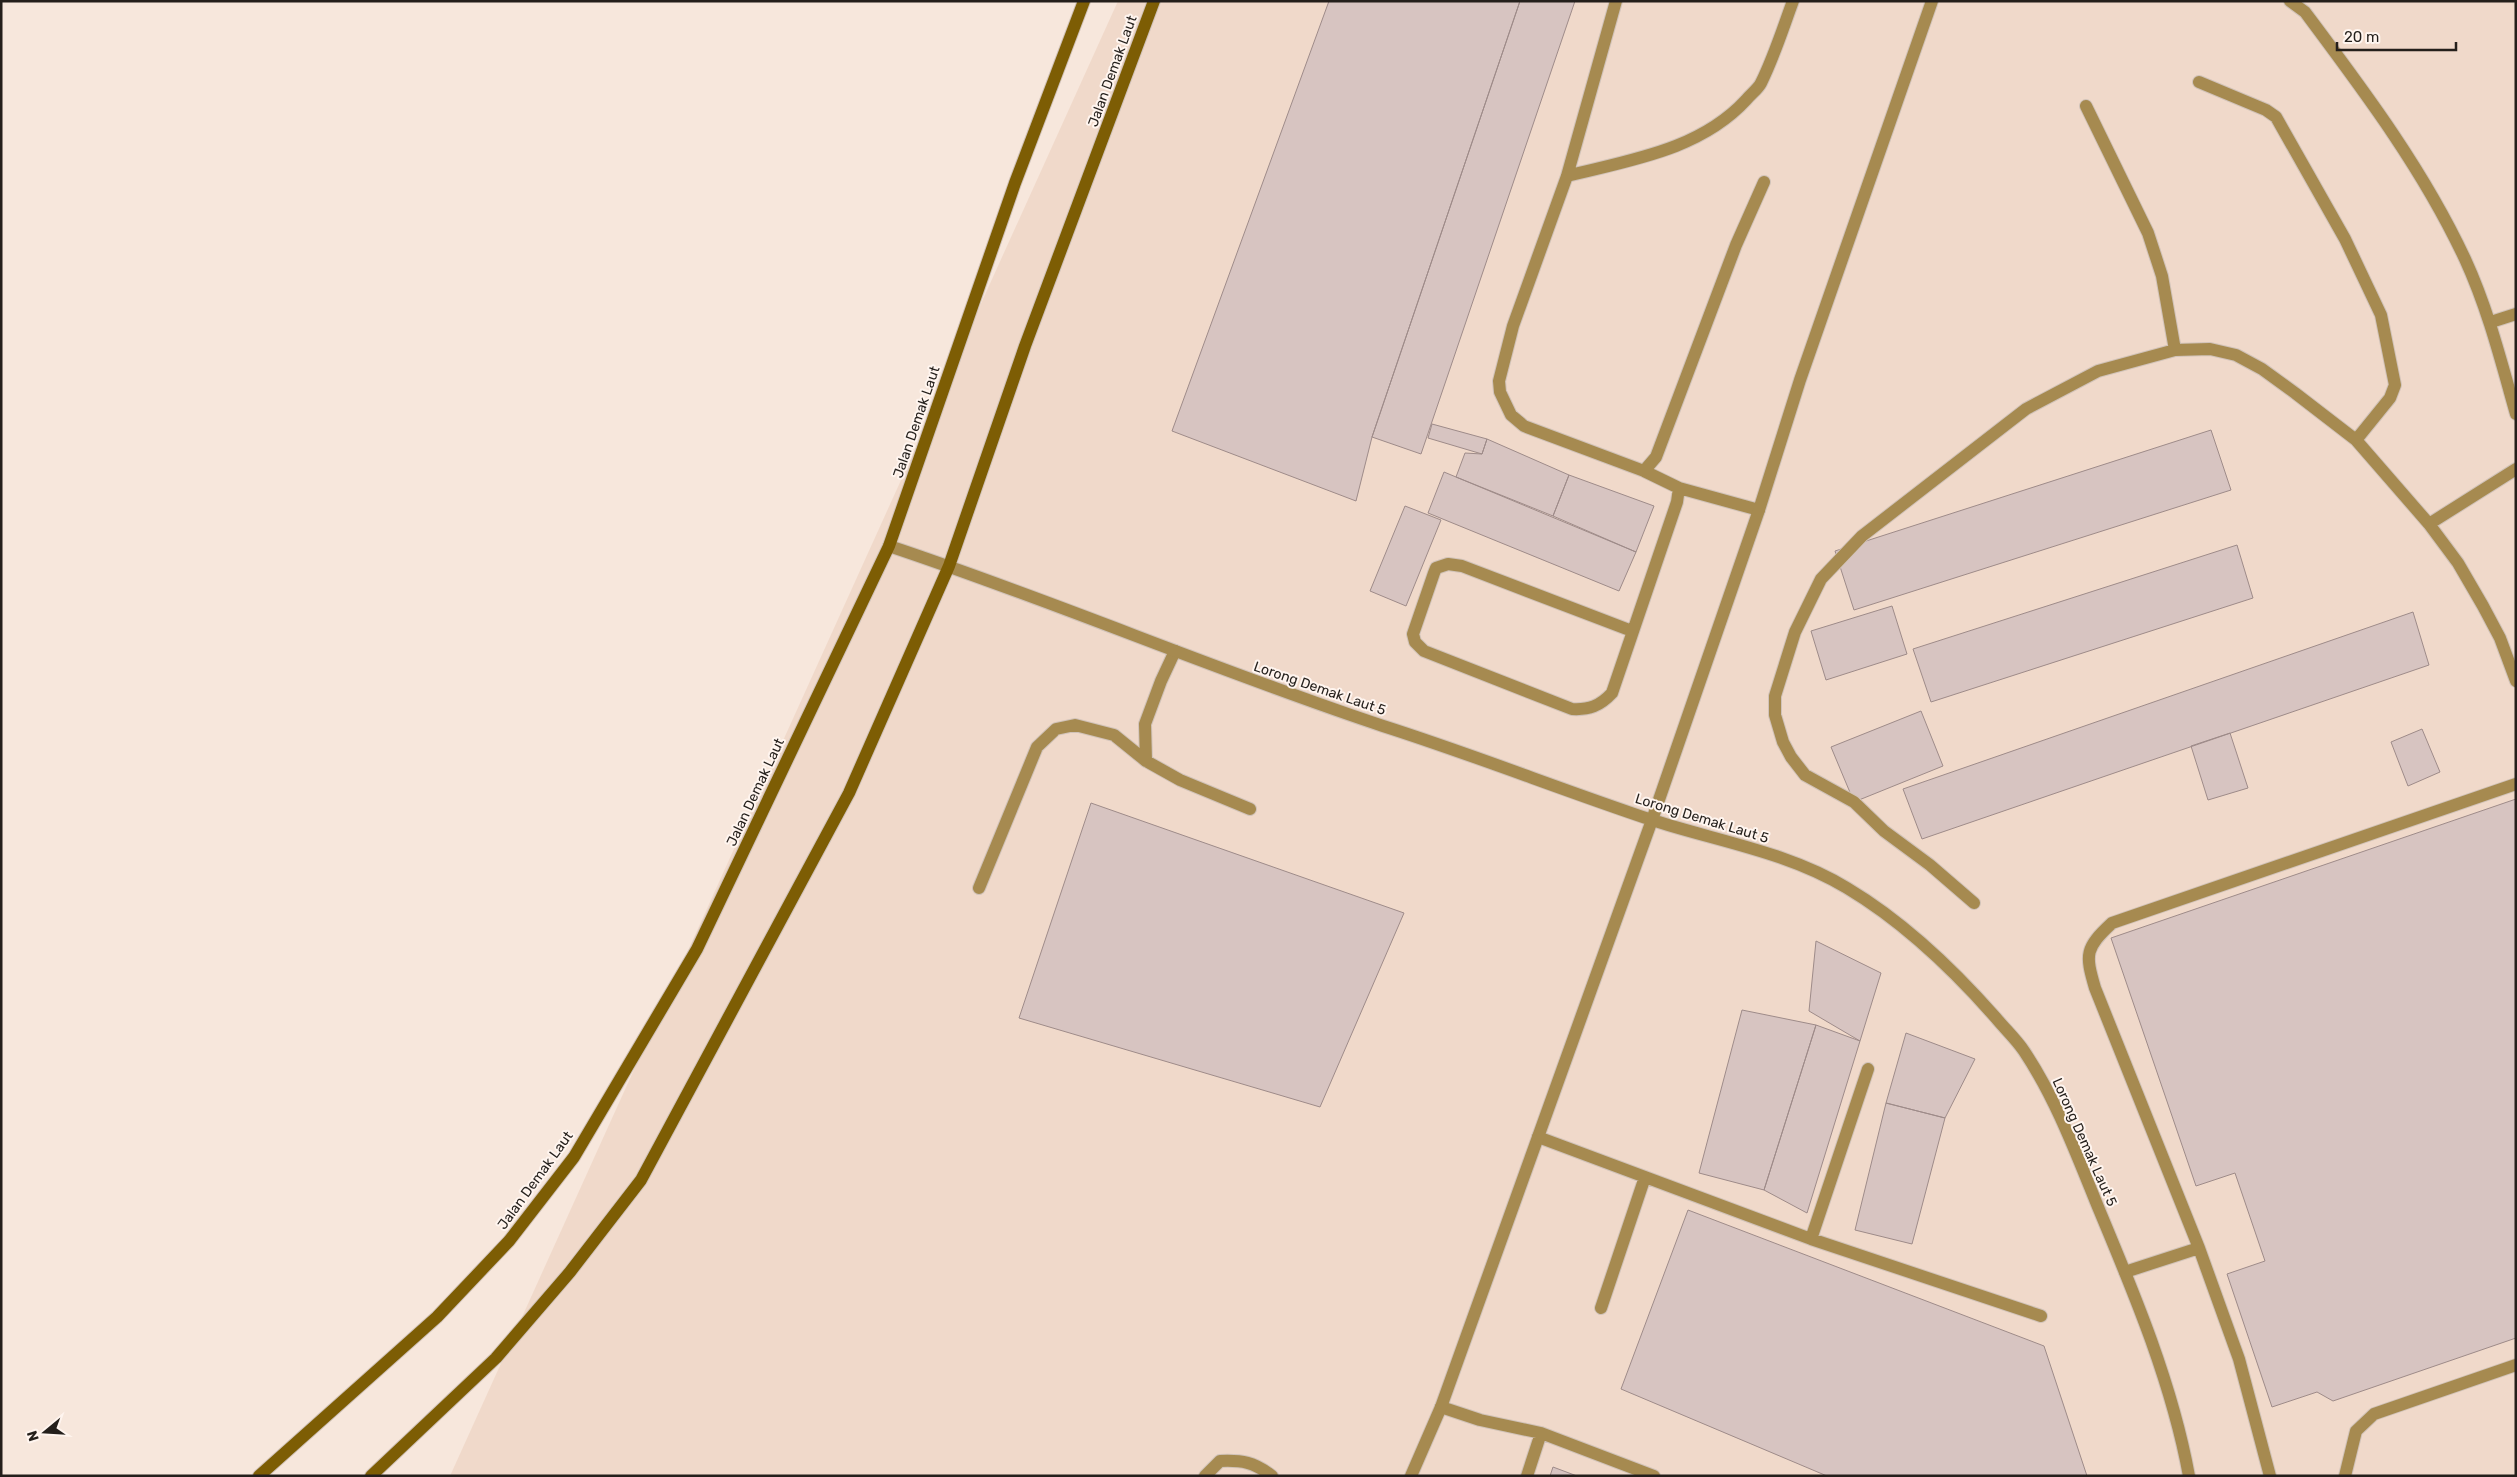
<svg xmlns="http://www.w3.org/2000/svg" width="2517" height="1477" font-family="Rubik,sans-serif">
	<style>
		.built { fill: #f0d9ca }
		.building { fill: #d7c4c1; stroke: #9e8b89 }
		.lines { fill: none; stroke-linecap: round; stroke-linejoin: round }
		.lane-casing { stroke: #d1c3b9; stroke-width: 14 }
		.street-casing { stroke: #d1c3b9; stroke-width: 14 }
		.secondary-casing { stroke: #d1c3b9; stroke-width: 14 }
		.lane { stroke: #a68a50; stroke-width: 12 }
		.street { stroke: #a68a50; stroke-width: 12 }
		.secondary { stroke: #7d5d04; stroke-width: 12 }
		.labels { text-anchor: middle; stroke-width: 4; stroke-linejoin: round; paint-order: stroke }
		.street-label { font-size: 14px; fill: #241f1b; stroke: #fff5ef }
	</style>
	<rect width="100%" height="100%" fill="#f7e7dc"/>
	<!-- built -->
	<path class="built" d="M 1118,1 L 2516,1 L 2516,1476 L 450,1476 Z"/>
	<!-- building -->
	<path class="building" d="M 1329,1 L 1520,1 L 1372,437 L 1356,501 L 1172,431 Z
		M 1520,1 L 1575,1 L 1421,454 L 1372,437 Z
		M 1432,424 L 1487,439 L 1482,454 L 1428,438 Z
		M 2211,430 L 2231,490 L 1854,610 L 1835,551 Z
		M 1487,439 L 1569,475 L 1553,516 L 1456,477 L 1465,453 L 1482,454 Z
		M 1444,472 L 1636,552 L 1619,591 L 1428,513 Z
		M 1569,475 L 1654,506 L 1636,552 L 1553,516 Z
		M 1405,506 L 1441,520 L 1406,606 L 1370,591 Z
		M 2237,545 L 2253,598 L 1931,702 L 1913,649 Z
		M 1892,606 L 1907,654 L 1826,680 L 1811,631 Z
		M 2413,612 L 2429,665 L 1922,839 L 1903,789 Z
		M 1921,711 L 1943,766 L 1854,802 L 1831,747 Z
		M 2422,729 L 2440,772 L 2408,786 L 2391,742 Z
		M 2230,733 L 2248,788 L 2208,800 L 2191,746 Z
		M 2516,799 L 2516,1338 L 2333,1401 L 2317,1392 L 2272,1407 L 2227,1274 L 2265,1261 L 2235,1173 L 2196,1186 L 2111,938 Z
		M 1091,803 L 1404,913 L 1320,1107 L 1019,1018 Z
		M 1816,941 L 1881,973 L 1860,1041 L 1809,1011 Z
		M 1742,1010 L 1816,1025 L 1764,1190 L 1699,1173 Z
		M 1816,1025 L 1860,1041 L 1807,1213 L 1764,1190 Z
		M 1906,1033 L 1975,1059 L 1945,1118 L 1886,1103 Z
		M 1886,1103 L 1945,1118 L 1912,1244 L 1855,1230 Z
		M 1688,1210 L 2044,1346 L 2087,1476 L 1827,1476 L 1621,1389 Z
		M 1553,1467 L 1577,1476 L 1550,1476 Z"/>
	<g class="lines">
		<!-- lane casing -->
		<g class="lane-casing">
			<path id="lane" d="M 1616,1 L 1567,176 L 1513,326 L 1499,381 L 1500,392 L 1511,415 L 1524,426 L 1644,471 L 1679,488
				M 2199,82 L 2266,110 L 2276,117 L 2345,239 L 2381,315 L 2395,385 L 2390,398 L 2356,440
				M 2086,106 L 2148,233 L 2162,276 L 2175,350
				M 1567,176 C 1630,160 1700,150 1746,100 C 1751,94 1758,89 1761,83 C 1774,57 1783,28 1793,1
				M 2491,322 L 2516,314
				M 1644,471 L 1656,457 L 1736,245 L 1764,182
				M 2429,524 L 2516,469
				M 1632,631 L 1462,566 L 1448,564 L 1436,568 L 1434,573 L 1413,634 L 1415,642 L 1424,651 L 1572,709 C 1589,710 1600,706 1612,693 L 1677,502 L 1679,488 L 1759,510
				M 1175,651 L 1161,681 L 1145,724 L 1146,761 L 1180,780 L 1250,809
				M 979,888 L 1037,747 L 1056,729 L 1075,725 L 1114,735 L 1146,761
				M 1974,903 L 1930,865 L 1884,831 L 1854,802 L 1805,775 L 1791,757 L 1783,742 L 1775,715 L 1775,696 L 1795,632 L 1821,579 L 1862,536 L 2026,409 L 2098,371 L 2175,350 L 2210,349 L 2236,355 L 2262,369 L 2295,393 L 2356,440 L 2429,524 L 2458,563 L 2483,606 L 2500,638 L 2516,681
				M 1538,1137 L 1811,1239 L 2041,1316
				M 1811,1239 L 1868,1069
				M 2125,1272 L 2199,1248
				M 1601,1308 L 1645,1177
				M 1441,1407 L 1480,1420 L 1541,1433 L 1654,1476
				M 1205,1476 L 1220,1461 C 1242,1460 1254,1462 1272,1476
				M 1527,1476 L 1541,1433
				M 2270,1476 L 2239,1359 L 2199,1248 L 2095,988 C 2085,954 2085,948 2112,923 L 2516,784
				M 2345,1476 L 2356,1431 L 2374,1414 L 2516,1365"/>
		</g>
		<!-- street casing -->
		<g class="street-casing">
			<path id="street" d="M 2290,1 L 2305,12 C 2364,91 2423,169 2465,259 C 2488,309 2501,361 2516,414
				M 889,546 C 1055,601 1217,671 1383,726 C 1474,755 1562,790 1652,820 C 1717,841 1788,852 1847,888 C 1904,922 1953,969 1996,1018 C 2005,1029 2016,1039 2024,1051 C 2056,1099 2076,1153 2098,1207 C 2134,1293 2172,1383 2189,1476
				M 1411,1476 L 1441,1407 L 1652,820 L 1759,510 L 1800,380 L 1932,1"/>
		</g>
		<!-- secondary casing -->
		<g class="secondary-casing">
			<path id="secondary" d="M 259,1476 L 437,1317 L 509,1241 L 574,1157 L 697,949 L 889,546 L 1015,183 L 1084,1
				M 371,1476 L 496,1358 L 570,1272 L 641,1180 L 849,793 L 949,566 L 1025,346 L 1154,1"/>
		</g>
		<!-- lane -->
		<use href="#lane" class="lane"/>
		<!-- street -->
		<use href="#street" class="street"/>
		<!-- secondary -->
		<use href="#secondary" class="secondary"/>
	</g>
	<g class="labels">
		<!-- street labels -->
		<g class="street-label">
			<text transform="translate(1112 71) rotate(-70)" y="5">Jalan Demak Laut</text>
			<text transform="translate(916 422) rotate(-71)" y="5">Jalan Demak Laut</text>
			<text transform="translate(1320 688) rotate(19)" y="5">Lorong Demak Laut 5</text>
			<text transform="translate(755 792) rotate(-65)" y="5">Jalan Demak Laut</text>
			<text transform="translate(1702 818) rotate(17)" y="5">Lorong Demak Laut 5</text>
			<text transform="translate(2085 1142) rotate(66)" y="5">Lorong Demak Laut 5</text>
			<text transform="translate(535 1180) rotate(-54)" y="5">Jalan Demak Laut</text>
		</g>
	</g>
	<!-- border -->
	<rect width="2517" height="1477" fill="none" stroke="#241f1b" stroke-width="5"/>
	<!-- north arrow -->
	<g transform="translate(45 1432) rotate(252)" stroke="#fff5ef" stroke-width="4" paint-order="stroke">
	<path d="M0-4L9 19L0 12L-9 19Z" fill="#241f1b"/>
	<text y="-8" font-size="14" font-weight="bold" text-anchor="middle" fill="#241f1b">N</text>
	</g>
	<!-- scale -->
	<path d="M2337 42v8h119v-8" fill="none" stroke="#241f1b" stroke-width="2.5"/>
	<text x="2344" y="42" font-size="15" fill="#241f1b" stroke="#fff5ef" stroke-width="4" paint-order="stroke">20 m</text>
</svg>
